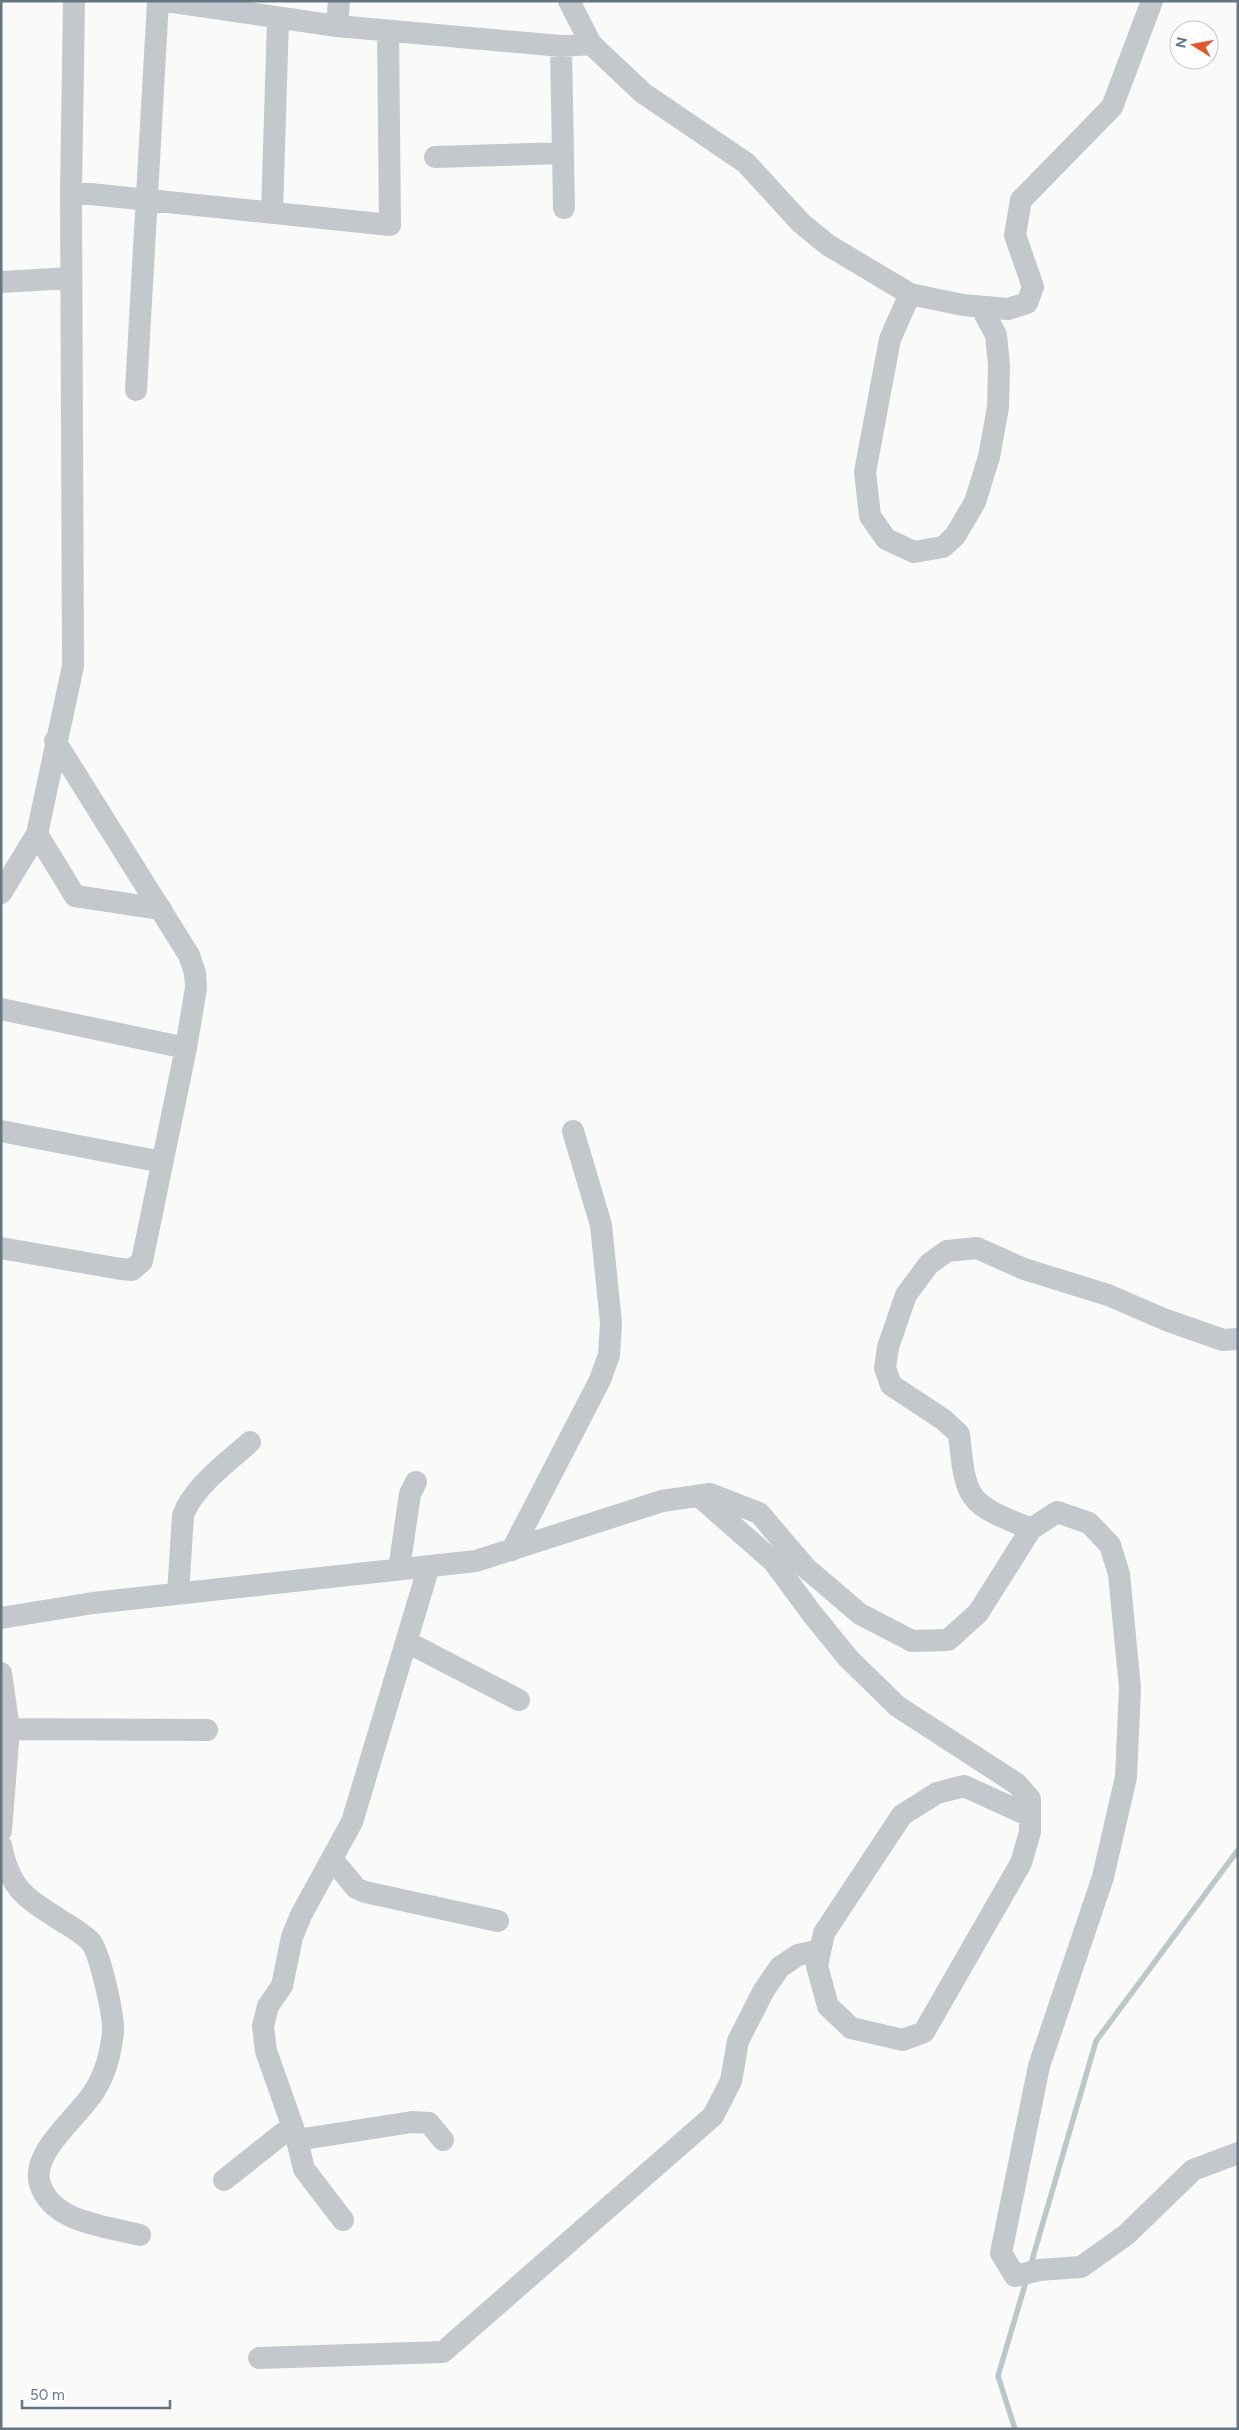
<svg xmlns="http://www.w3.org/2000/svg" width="1239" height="2430" font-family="Figtree,sans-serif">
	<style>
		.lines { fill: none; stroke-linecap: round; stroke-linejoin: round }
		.stream { stroke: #bbc7cb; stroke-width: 5.5 }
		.minor { stroke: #c3c8cc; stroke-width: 22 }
	</style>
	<rect width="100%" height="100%" fill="#fafaf8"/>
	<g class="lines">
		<!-- stream -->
		<path class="stream" d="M 1030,2267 L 1096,2041 L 1238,1850
			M 1015,2429 L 998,2376 L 1027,2278"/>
		<!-- minor -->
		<path class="minor" d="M 166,1 L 337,26 L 561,46 L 591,44
			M 569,1 L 591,44 L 643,93 L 746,163 L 801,223 L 828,245 L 910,294 L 963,305 L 1008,309 L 1027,303 L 1033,287 L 1015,235 L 1021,200 L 1112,107 L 1152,1
			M 337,26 L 339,1
			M 561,46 L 564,208
			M 435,157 L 563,153
			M 71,192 L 390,225 L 388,31
			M 272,212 L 278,19
			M 1,282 L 71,278
			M 910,294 L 890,339 L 865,472 L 870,516 L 886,539 L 914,552 L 943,547 L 955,536 L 975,502 L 989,457 L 998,407 L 999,365 L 996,335 L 981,307
			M 136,390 L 158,1
			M 37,834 L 75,896 L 161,909
			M 1,893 L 37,834 L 73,666 L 71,192 L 74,1
			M 1,1009 L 186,1048
			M 1,1131 L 162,1162
			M 1,1248 L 121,1269 L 132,1270 L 142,1261 L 186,1048 L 196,988 L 195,973 L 189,955 L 55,741
			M 700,1497 L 773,1561 L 813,1615 L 848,1658 L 897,1706 L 1017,1784 L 1030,1799 L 1030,1832 L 1021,1863 L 924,2032 L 903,2040 L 851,2028 L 828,2006 L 817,1966 L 824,1933 L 902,1815 L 937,1793 L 964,1786 L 1030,1816
			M 1031,1529 C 967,1503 966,1502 959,1434 L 944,1420 L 891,1385 L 885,1368 L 888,1347 L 906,1295 L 929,1264 L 947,1251 L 977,1248 L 1024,1269 L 1108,1295 L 1166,1320 L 1223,1340 L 1238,1339
			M 512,1550 L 600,1380 L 609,1355 L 611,1323 L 601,1225 L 573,1131
			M 399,1569 L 410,1494 L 416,1482
			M 178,1594 L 183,1515 C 195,1485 227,1463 250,1442
			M 1,1618 L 93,1603 L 476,1561 L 662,1501 L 710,1494 L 759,1513 L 806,1568 L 860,1614 L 912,1641 L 948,1640 L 978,1613 L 1031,1529 L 1057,1512 L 1089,1523 L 1110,1545 L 1119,1574 L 1130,1688 L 1126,1777 L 1103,1877 L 1039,2066 L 1001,2253 L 1015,2276 L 1039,2270 L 1081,2267 L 1126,2235 L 1193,2170 L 1238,2153
			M 407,1642 L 519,1700
			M 1,1673 L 9,1729 L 1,1831
			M 9,1729 L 207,1730
			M 1,1845 C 10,1892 28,1899 65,1923 C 73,1928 83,1934 90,1941 C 100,1952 114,2016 113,2032 C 111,2051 105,2074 95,2090 C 80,2116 30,2152 40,2184 C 52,2223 107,2226 140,2235
			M 332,1859 L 356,1888 L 365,1892 L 498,1921
			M 297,2140 L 412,2122 L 429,2123 L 443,2140
			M 224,2180 L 292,2126
			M 343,2220 L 304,2169 L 296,2136 L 266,2051 L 263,2026 L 268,2006 L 282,1986 L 292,1937 L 301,1915 L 352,1822 L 429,1566
			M 259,2358 L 443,2352 L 713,2116 L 731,2081 L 738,2041 L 764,1990 L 780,1967 L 798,1955 L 820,1950"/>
	</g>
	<!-- border -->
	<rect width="1239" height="2430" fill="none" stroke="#657683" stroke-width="5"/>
	<!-- north arrow -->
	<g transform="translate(1194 45) rotate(281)"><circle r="24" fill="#ffffff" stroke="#c1c8cd"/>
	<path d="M0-4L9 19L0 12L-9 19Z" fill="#e4572e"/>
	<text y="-8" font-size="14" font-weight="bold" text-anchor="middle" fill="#657683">N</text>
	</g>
	<!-- scale -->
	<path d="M22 2400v8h148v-8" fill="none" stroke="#657683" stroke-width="2.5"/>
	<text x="30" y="2400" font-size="15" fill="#657683" stroke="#ffffff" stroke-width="4" paint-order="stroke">50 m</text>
</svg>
